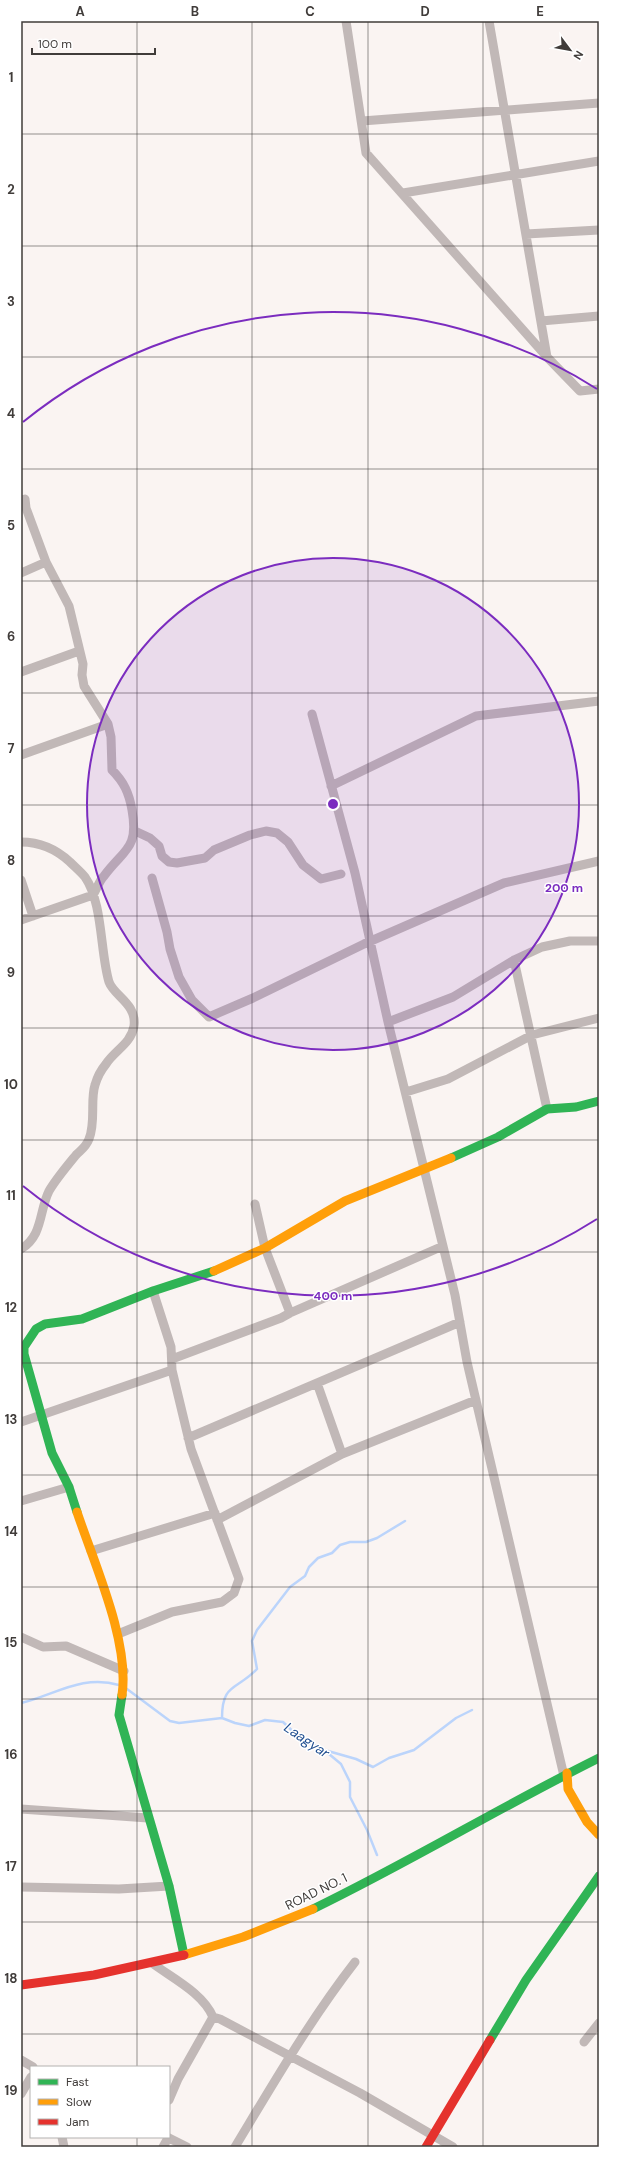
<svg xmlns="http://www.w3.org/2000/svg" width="620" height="2168" font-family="'DM Sans',sans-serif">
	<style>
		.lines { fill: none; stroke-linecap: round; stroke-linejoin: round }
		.stream { stroke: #bbd4fb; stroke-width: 2.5 }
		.street { stroke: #c1b8b7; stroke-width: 9 }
		.fast { stroke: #30b455; stroke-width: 9 }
		.slow { stroke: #ff9f0a; stroke-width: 9 }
		.jam { stroke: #e5322d; stroke-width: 9 }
		.grid { fill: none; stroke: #403c3a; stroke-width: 1; stroke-opacity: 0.55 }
		.ring { fill: none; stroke: #7b2cbf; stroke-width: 2 }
		.labels { text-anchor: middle; stroke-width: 3; stroke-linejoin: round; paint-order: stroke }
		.street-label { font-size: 13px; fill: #403c3a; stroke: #fff }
		.water-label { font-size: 14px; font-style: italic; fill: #204e90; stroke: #fff }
		.centre { fill: #7b2cbf; stroke: #fff; stroke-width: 2 }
		.ring-label { font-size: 12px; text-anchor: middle; font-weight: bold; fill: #7b2cbf; stroke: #fff; stroke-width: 3; stroke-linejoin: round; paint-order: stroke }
		.neatline { fill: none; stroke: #403c3a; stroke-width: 1.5 }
		.grid-label { font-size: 13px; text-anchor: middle; font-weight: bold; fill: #403c3a }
	</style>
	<rect width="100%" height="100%" fill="#faf4f2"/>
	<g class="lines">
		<!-- stream -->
		<path class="stream" d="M 127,1689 L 170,1721 L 179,1723 L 222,1718 L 235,1723 L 249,1726 L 265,1720 L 283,1722 L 301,1739 L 323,1749 L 341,1764 L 350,1782 L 350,1797 L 367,1830 L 377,1855
			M 21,1703 C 55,1695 82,1674 119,1685
			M 222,1718 C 222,1683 236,1691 257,1669 L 252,1641 L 257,1630 L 290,1587 L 305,1576 L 309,1567 L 318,1558 L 332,1553 L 340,1545 L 350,1542 L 366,1542 L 377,1538 L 405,1521
			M 328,1751 L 356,1759 L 373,1767 L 389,1758 L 414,1750 L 456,1718 L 472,1710"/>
		<!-- street -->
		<path class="street" d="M 346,21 L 366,153 L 547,357
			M 489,21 L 547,357 L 580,391 L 599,389
			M 362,121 L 599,103
			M 403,193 L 599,161
			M 526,234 L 599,230
			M 541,321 L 599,316
			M 21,500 L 25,499 L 26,508 L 46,562 L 69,606 L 83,664 L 82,675 L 84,686 L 108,724 L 111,737 L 112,770 C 124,782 129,793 132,810 C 139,849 124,849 104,876 C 99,881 97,889 93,895 L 21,920
			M 21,573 L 46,562
			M 21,672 L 79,651
			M 312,714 L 355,873 L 388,1022 L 455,1295 L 467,1362 L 564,1776
			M 21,755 L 108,724
			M 331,786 L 476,716 L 599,701
			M 135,831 L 150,838 L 159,846 L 162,856 L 169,862 L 177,863 L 205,858 L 214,850 L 250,835 L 266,831 L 277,833 L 288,842 L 303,865 L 321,879 L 341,874
			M 21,842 C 40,842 56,849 70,862 C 75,867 81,872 85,877 C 103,903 100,952 109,982 C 114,996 137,1004 134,1026 C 131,1044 115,1050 106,1064 C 101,1070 97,1078 95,1085 C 90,1100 96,1122 89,1139 C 86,1147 82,1149 76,1155 C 67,1166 56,1179 49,1191 C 39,1211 43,1236 21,1249
			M 152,878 L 167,932 L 170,949 L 179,977 L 192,1000 L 209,1017 L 253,998 L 364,944 L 504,883 L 599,861
			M 21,880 L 33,916
			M 514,960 L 547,1109
			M 388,1022 L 453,997 L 514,960 L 542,947 L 570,941 L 599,941
			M 406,1092 L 448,1079 L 532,1035 L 599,1018
			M 290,1313 L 443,1246
			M 172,1359 L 281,1318 L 290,1313 L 265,1248 L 255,1204
			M 317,1383 L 342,1454
			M 21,1422 L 172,1370
			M 188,1438 L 460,1322
			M 21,1501 L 69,1487
			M 217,1520 L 342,1454 L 476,1400
			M 91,1551 L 215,1513
			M 118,1634 L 172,1612 L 222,1602 L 234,1593 L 239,1579 L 191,1449 L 172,1370 L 171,1347 L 153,1291
			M 21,1637 L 43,1647 L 66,1646 L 124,1671
			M 21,1809 L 148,1818
			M 21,1887 L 119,1889 L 169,1886
			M 152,1963 C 172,1978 203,1993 213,2017
			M 213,2017 L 220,2019 L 360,2093 L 453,2147
			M 584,2042 L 599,2023
			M 21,2060 L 33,2067
			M 21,2094 L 31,2077
			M 169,2100 L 178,2079 L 213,2017
			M 62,2137 L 64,2147
			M 167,2137 L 187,2147
			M 163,2147 L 168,2138
			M 235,2147 C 273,2084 310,2020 355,1962"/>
		<!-- fast -->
		<path class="fast" d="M 451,1158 L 498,1137 L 547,1109 L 576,1107 L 599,1101
			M 77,1512 L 69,1487 L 52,1453 L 24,1354 L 24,1347 L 36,1329 L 45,1324 L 82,1319 L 153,1291 L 214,1271
			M 122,1695 L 119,1715 L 169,1886 L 184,1955
			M 313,1909 C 410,1862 502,1806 599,1758
			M 490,2040 L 526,1980 L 599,1876"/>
		<!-- slow -->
		<path class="slow" d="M 214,1271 L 265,1248 L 345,1201 L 451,1158
			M 77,1512 C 94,1563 130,1642 122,1695
			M 567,1773 L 568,1789 L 587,1822 L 599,1835
			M 184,1955 L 243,1937 L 313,1909"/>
		<!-- jam -->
		<path class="jam" d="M 21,1985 L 94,1975 L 184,1955
			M 426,2147 L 490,2040"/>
	</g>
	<!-- grid -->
	<path class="grid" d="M 137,21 L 137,2067M 252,21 L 252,2147M 368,21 L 368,2147M 483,21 L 483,2147M 21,134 L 599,134M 21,246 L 599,246M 21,357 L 599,357M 21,469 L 599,469M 21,581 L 599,581M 21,693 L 599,693M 21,805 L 599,805M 21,916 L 599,916M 21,1028 L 599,1028M 21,1140 L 599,1140M 21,1252 L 599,1252M 21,1363 L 599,1363M 21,1475 L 599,1475M 21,1587 L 599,1587M 21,1699 L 599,1699M 21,1811 L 599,1811M 21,1922 L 599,1922M 21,2034 L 599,2034M 137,2137 L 137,2147"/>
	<!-- distance rings -->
	<circle cx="333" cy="804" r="246" fill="#7b2cbf" fill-opacity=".12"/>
	<g class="ring">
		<circle cx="333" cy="804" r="246"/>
		<path d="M597 1219A492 492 0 0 1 23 1186M23 422A492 492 0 0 1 597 389"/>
	</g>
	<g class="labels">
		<!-- street labels -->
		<g class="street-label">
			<text transform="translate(316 1891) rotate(-26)" y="5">ROAD NO. 1</text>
		</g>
		<!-- water labels -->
		<g class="water-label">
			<text transform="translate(307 1740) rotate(34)" y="5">Laagyar</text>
		</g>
	</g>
	<circle cx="333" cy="804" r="6" class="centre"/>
	<g class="ring-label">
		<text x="564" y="892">200 m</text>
		<text x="333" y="1300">400 m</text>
	</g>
	<!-- border -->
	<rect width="620" height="2168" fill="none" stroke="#ffffff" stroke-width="44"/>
	<!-- legend -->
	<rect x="30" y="2066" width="140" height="72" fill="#ffffff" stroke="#b3b1b0"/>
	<rect x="38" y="2079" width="20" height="6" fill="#30b455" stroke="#b3b1b0"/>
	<text x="66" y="2086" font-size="12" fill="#403c3a">Fast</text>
	<rect x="38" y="2099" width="20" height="6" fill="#ff9f0a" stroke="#b3b1b0"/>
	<text x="66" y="2106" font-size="12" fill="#403c3a">Slow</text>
	<rect x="38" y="2119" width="20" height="6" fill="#e5322d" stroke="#b3b1b0"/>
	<text x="66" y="2126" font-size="12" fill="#403c3a">Jam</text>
	<!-- north arrow -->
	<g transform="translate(570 50) rotate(122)" stroke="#ffffff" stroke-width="3" paint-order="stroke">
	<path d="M0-3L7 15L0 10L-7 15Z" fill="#403c3a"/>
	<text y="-6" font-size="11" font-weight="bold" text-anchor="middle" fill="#403c3a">N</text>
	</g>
	<!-- scale -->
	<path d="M32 48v6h123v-6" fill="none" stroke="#403c3a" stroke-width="2"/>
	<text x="38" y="48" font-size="12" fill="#403c3a" stroke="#ffffff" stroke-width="3" paint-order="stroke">100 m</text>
	<rect x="22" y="22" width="576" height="2124" class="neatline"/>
	<g class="grid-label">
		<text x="80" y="16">A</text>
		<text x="195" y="16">B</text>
		<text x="310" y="16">C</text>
		<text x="425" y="16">D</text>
		<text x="540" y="16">E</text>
		<text x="11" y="82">1</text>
		<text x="11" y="194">2</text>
		<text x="11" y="306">3</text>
		<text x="11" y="418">4</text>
		<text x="11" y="530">5</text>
		<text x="11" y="641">6</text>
		<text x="11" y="753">7</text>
		<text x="11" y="865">8</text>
		<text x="11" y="977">9</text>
		<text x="11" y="1089">10</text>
		<text x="11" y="1200">11</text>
		<text x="11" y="1312">12</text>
		<text x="11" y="1424">13</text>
		<text x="11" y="1536">14</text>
		<text x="11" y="1647">15</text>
		<text x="11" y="1759">16</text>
		<text x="11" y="1871">17</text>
		<text x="11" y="1983">18</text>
		<text x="11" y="2095">19</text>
	</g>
</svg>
